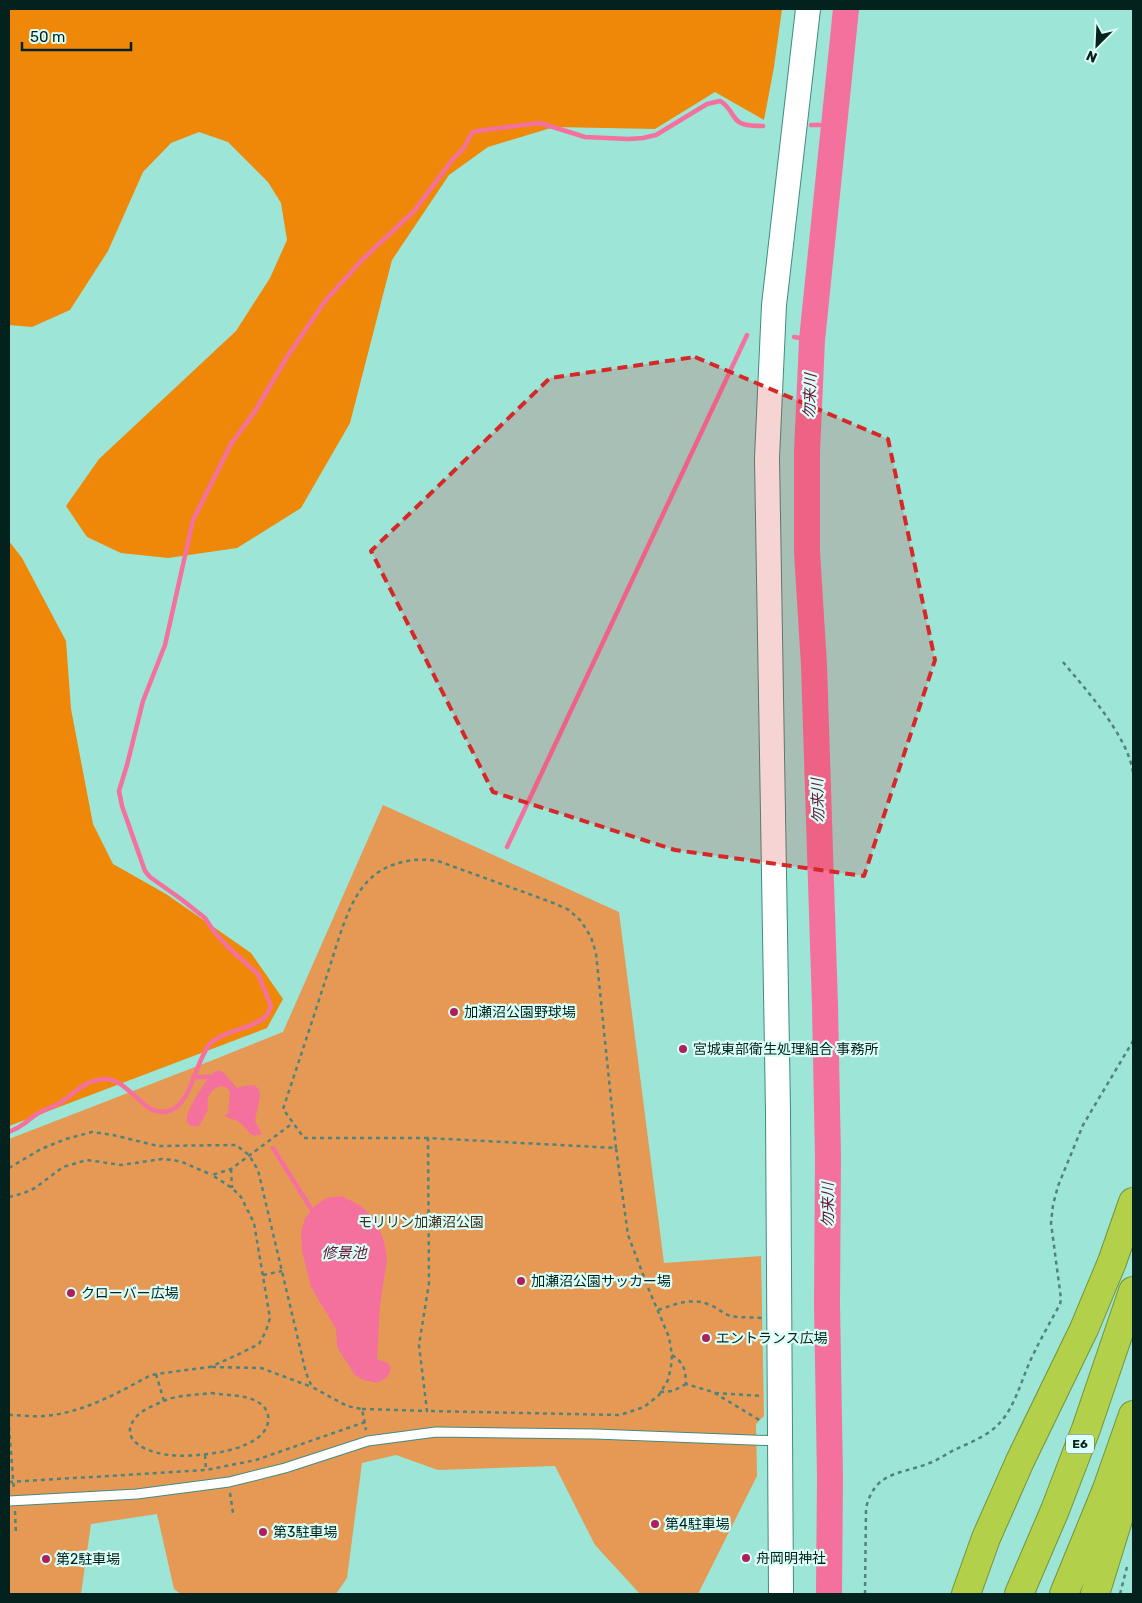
<svg xmlns="http://www.w3.org/2000/svg" width="1142" height="1603" font-family="Rubik,'Noto Sans JP',sans-serif">
	<style>
		.green { fill: #e69955 }
		.forest { fill: #ef8809 }
		.water { fill: #f4719e }
		.lines { fill: none; stroke-linecap: round; stroke-linejoin: round }
		.stream { stroke: #f4719e; stroke-width: 4.5 }
		.river { stroke: #f4719e; stroke-width: 26 }
		.lane-casing { stroke: #438b7e; stroke-width: 11 }
		.secondary-casing { stroke: #438b7e; stroke-width: 26 }
		.highway-casing { stroke: #75933a; stroke-width: 30 }
		.path { stroke: #50847b; stroke-width: 2.5; stroke-dasharray: 4 4; stroke-linecap: butt }
		.lane { stroke: #fff; stroke-width: 9 }
		.secondary { stroke: #fff; stroke-width: 24 }
		.highway { stroke: #b3d04a; stroke-width: 28 }
		.marked { fill: #d62828; fill-opacity: 0.2; stroke: #d62828; stroke-width: 4; stroke-dasharray: 10 6; stroke-linejoin: round }
		.poi-dot { fill: #ad205e; stroke: #dbfef6; stroke-width: 2 }
		.labels { text-anchor: middle; stroke-width: 4.5; stroke-linejoin: round; paint-order: stroke }
		.shield { fill: #dbfef6; stroke: #44645e; stroke-width: 1 }
		.shield-label { font-size: 12px; font-weight: bold; fill: #03221d }
		.poi-label { font-size: 14px; fill: #03221d; stroke: #dbfef6; text-anchor: start }
		.park-label { font-size: 14px; fill: #3f2c1b; stroke: #dbfef6 }
		.water-label { font-size: 15px; font-style: italic; fill: #661437; stroke: #dbfef6 }
	</style>
	<rect width="100%" height="100%" fill="#9ce5d7"/>
	<!-- green -->
	<path class="green" d="M 383,805 L 619,912 L 664,1263 L 761,1256 L 764,1416 L 756,1424 L 757,1476 L 698,1594 L 640,1594 L 595,1545 L 555,1466 L 438,1470 L 396,1455 L 362,1463 L 347,1578 L 336,1594 L 181,1594 L 174,1589 L 157,1514 L 91,1524 L 81,1594 L 9,1594 L 9,1139 L 213,1060 L 283,1032 Z"/>
	<!-- forest -->
	<path class="forest" d="M 9,9 L 782,9 L 774,67 L 764,120 L 715,92 L 655,129 L 554,127 L 488,147 L 449,175 L 392,260 L 350,423 L 301,508 L 237,548 L 168,558 L 121,553 L 87,537 L 66,506 L 99,459 L 236,331 L 270,278 L 287,240 L 281,203 L 268,182 L 228,142 L 199,132 L 171,143 L 143,172 L 108,251 L 70,310 L 32,327 L 9,325 Z
		M 9,541 L 22,558 L 66,641 L 71,709 L 93,824 L 113,864 L 166,894 L 251,953 L 283,999 L 267,1028 L 9,1126 Z"/>
	<!-- water -->
	<path class="water" d="M 219,1070 L 224,1073 L 237,1088 C 273,1076 256,1106 255,1123 C 254,1127 256,1130 257,1134 L 255,1136 C 248,1134 246,1127 240,1123 C 236,1119 229,1119 225,1116 L 228,1113 L 230,1092 L 227,1088 L 222,1086 C 209,1089 206,1098 208,1110 L 199,1126 C 169,1131 203,1087 209,1077 L 214,1072 Z
		M 342,1196 L 361,1206 L 375,1219 L 384,1241 L 387,1259 L 380,1306 L 377,1359 L 388,1363 L 391,1369 L 389,1374 L 386,1378 L 377,1383 L 363,1380 L 354,1374 L 337,1347 L 336,1329 L 311,1287 L 302,1251 L 301,1232 L 305,1218 L 316,1205 L 326,1198 Z"/>
	<g class="lines">
		<!-- stream -->
		<path class="stream" d="M 811,125 L 833,125
			M 794,337 L 812,340
			M 507,847 L 747,335
			M 193,1077 L 214,1077
			M 252,1120 L 259,1133
			M 9,1132 C 13,1130 18,1128 22,1125 C 27,1122 32,1117 37,1114 C 45,1109 54,1107 61,1102 C 77,1092 83,1081 104,1079 C 130,1078 143,1119 169,1111 C 191,1105 195,1063 209,1045 C 222,1030 254,1029 266,1016 C 268,1014 270,1009 271,1006 L 258,974 L 230,949 L 215,933 L 205,918 L 181,899 L 150,877 L 145,871 L 122,806 L 119,791 L 127,765 L 143,701 L 165,645 L 193,520 L 231,444 L 255,411 L 287,357 L 325,301 L 363,259 L 414,211 L 452,160 L 463,149 L 472,133 L 476,131 L 540,123 L 585,137 L 628,139 L 643,138 L 656,135 L 707,104 L 720,101 C 732,107 732,121 743,124 C 749,126 757,126 763,126
			M 273,1148 L 315,1215"/>
		<!-- river -->
		<path class="river" d="M 829,1594 L 830,1477 L 827,1304 L 828,1157 L 825,1006 L 814,665 L 807,552 L 807,452 L 812,340 L 846,9"/>
		<!-- lane casing -->
		<g class="lane-casing">
			<path id="lane" d="M 9,1501 L 137,1494 L 229,1482 L 285,1468 L 368,1441 L 436,1432 L 595,1434 L 779,1441"/>
		</g>
		<!-- secondary casing -->
		<g class="secondary-casing">
			<path id="secondary" d="M 781,1594 L 778,1111 L 767,458 L 774,305 L 808,9"/>
		</g>
		<!-- highway casing -->
		<g class="highway-casing">
			<path id="highway" d="M 966,1594 L 986,1538 L 1020,1461 L 1084,1329 L 1112,1262 L 1133,1202
				M 1019,1594 L 1055,1510 L 1086,1429 L 1133,1291
				M 1064,1594 L 1107,1489 L 1133,1415
				M 1095,1594 L 1133,1471"/>
		</g>
		<!-- path -->
		<path class="path" d="M 1063,662 C 1087,691 1127,735 1133,772
			M 428,1138 L 304,1138 L 283,1109 C 298,1064 313,1019 327,975 C 337,946 347,902 368,881 C 386,862 414,857 438,861 L 551,902 L 569,910 L 581,921 L 591,937 L 596,953 L 616,1148
			M 9,1168 L 41,1149 L 66,1139 L 92,1132 L 113,1135 L 158,1146 L 236,1145 L 249,1155 L 258,1170 L 306,1373 L 312,1387 L 347,1406 L 362,1409 L 366,1430
			M 231,1169 L 232,1188
			M 9,1197 L 24,1193 L 35,1188 L 63,1167 L 87,1160 L 121,1165 L 162,1159 L 173,1160 L 182,1162 L 212,1175
			M 263,1275 L 282,1271
			M 658,1310 C 676,1304 692,1297 710,1305 C 718,1308 723,1314 731,1316 C 741,1318 752,1317 762,1318
			M 672,1355 C 685,1364 685,1369 686,1384 L 713,1392 L 761,1421
			M 212,1367 L 261,1368 L 312,1387
			M 156,1374 L 164,1401
			M 660,1392 L 673,1391 L 686,1384
			M 211,1393 C 224,1395 237,1395 249,1398 C 258,1401 266,1406 268,1415 C 274,1452 193,1458 169,1455 C 150,1453 116,1441 136,1417 C 143,1409 157,1404 166,1400 C 178,1395 198,1395 211,1393 Z
			M 715,1393 L 762,1396
			M 362,1409 L 427,1411 L 419,1345 L 429,1283 L 428,1138 L 616,1148 L 628,1235 L 649,1290 L 669,1337 L 672,1355 L 671,1366 L 668,1380 L 659,1395 L 644,1407 L 620,1415 L 427,1411
			M 9,1415 C 20,1415 32,1417 44,1416 C 82,1413 116,1394 149,1376 L 156,1374 L 210,1367 L 237,1355 L 259,1344 L 266,1331 L 270,1318 L 254,1223 L 241,1197 L 232,1188 L 212,1175 L 231,1169 L 293,1123
			M 9,1427 L 14,1491
			M 205,1455 L 206,1470
			M 9,1482 L 206,1470 L 256,1460 L 365,1422
			M 230,1493 L 233,1513
			M 15,1511 L 16,1535
			M 865,1594 L 866,1508 C 875,1472 897,1475 927,1464 C 936,1461 945,1455 954,1450 C 965,1445 977,1440 988,1433 C 1015,1415 1019,1383 1033,1355 C 1041,1338 1051,1321 1060,1304 L 1061,1299 L 1051,1223 L 1053,1205 L 1058,1186 L 1083,1125 L 1133,1041
			M 1120,1594 L 1127,1567"/>
		<!-- lane -->
		<use href="#lane" class="lane"/>
		<!-- secondary -->
		<use href="#secondary" class="secondary"/>
		<!-- highway -->
		<use href="#highway" class="highway"/>
	</g>
	<!-- marked area -->
	<path class="marked" d="M 695,357 L 888,439 L 935,660 L 864,876 L 675,850 L 493,792 L 371,551 L 550,378 Z"/>
	<!-- markers -->
	<g class="poi-dot">
		<circle cx="454" cy="1012" r="5"/>
		<circle cx="683" cy="1049" r="5"/>
		<circle cx="521" cy="1281" r="5"/>
		<circle cx="71" cy="1293" r="5"/>
		<circle cx="706" cy="1338" r="5"/>
		<circle cx="655" cy="1524" r="5"/>
		<circle cx="263" cy="1532" r="5"/>
		<circle cx="746" cy="1558" r="5"/>
		<circle cx="46" cy="1559" r="5"/>
	</g>
	<g class="labels">
		<!-- shield labels -->
		<rect class="shield" x="1066" y="1434.5" width="28" height="19" rx="4"/>
		<g class="shield-label">
			<text x="1080" y="1448">E6</text>
		</g>
		<!-- poi labels -->
		<g class="poi-label">
			<text x="464" y="1017">加瀬沼公園野球場</text>
			<text x="693" y="1054">宮城東部衛生処理組合 事務所</text>
			<text x="531" y="1286">加瀬沼公園サッカー場</text>
			<text x="81" y="1298">クローバー広場</text>
			<text x="716" y="1343">エントランス広場</text>
			<text x="665" y="1529">第4駐車場</text>
			<text x="273" y="1537">第3駐車場</text>
			<text x="756" y="1563">舟岡明神社</text>
			<text x="56" y="1564">第2駐車場</text>
		</g>
		<!-- park labels -->
		<g class="park-label">
			<text x="421" y="1227">モリリン加瀬沼公園</text>
		</g>
		<!-- water labels -->
		<g class="water-label">
			<text transform="translate(810 396) rotate(-88)" y="5">勿来川</text>
			<text transform="translate(818 801) rotate(-92)" y="5">勿来川</text>
			<text transform="translate(828 1205) rotate(-90)" y="5">勿来川</text>
			<text x="344" y="1258">修景池</text>
		</g>
	</g>
	<!-- border -->
	<rect width="1142" height="1603" fill="none" stroke="#03221d" stroke-width="20"/>
	<!-- north arrow -->
	<g transform="translate(1097 45) rotate(204)" stroke="#dbfef6" stroke-width="4" paint-order="stroke">
	<path d="M0-4L9 19L0 12L-9 19Z" fill="#03221d"/>
	<text y="-8" font-size="14" font-weight="bold" text-anchor="middle" fill="#03221d">N</text>
	</g>
	<!-- scale -->
	<path d="M22 42v8h109v-8" fill="none" stroke="#03221d" stroke-width="2.5"/>
	<text x="30" y="42" font-size="15" fill="#03221d" stroke="#dbfef6" stroke-width="4" paint-order="stroke">50 m</text>
</svg>
